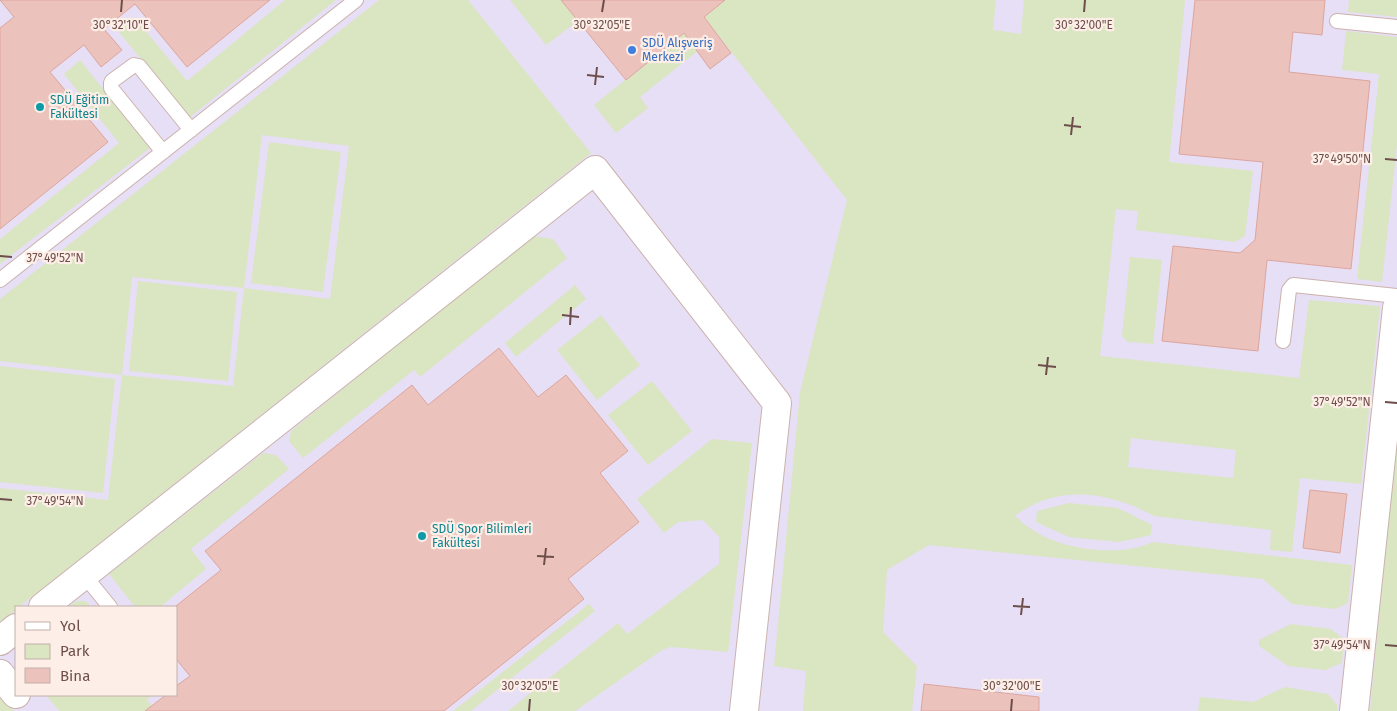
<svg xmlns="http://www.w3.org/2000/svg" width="1397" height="711" font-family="'Fira Sans',sans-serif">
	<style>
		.education { fill: #e7dff5; fill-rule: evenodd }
		.green { fill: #dae5c2; fill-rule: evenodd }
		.building { fill: #ecc2bc; stroke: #dda59e }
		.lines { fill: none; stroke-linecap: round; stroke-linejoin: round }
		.service-casing { stroke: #cbb2ad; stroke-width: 16 }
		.minor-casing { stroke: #cbb2ad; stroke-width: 30 }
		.tertiary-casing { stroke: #cbb2ad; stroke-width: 30 }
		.service { stroke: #fff; stroke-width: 14 }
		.minor { stroke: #fff; stroke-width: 28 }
		.tertiary { stroke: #fff; stroke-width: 28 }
		.ticks { fill: none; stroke: #6e4e4b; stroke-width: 2 }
		.shop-dot { fill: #3f7fe0; stroke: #fdefe7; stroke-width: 2 }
		.culture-dot { fill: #0f9aa8; stroke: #fdefe7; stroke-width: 2 }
		.labels { text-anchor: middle; stroke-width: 4.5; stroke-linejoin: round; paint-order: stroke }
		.shop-label { font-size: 12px; fill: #366cbe; stroke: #fdefe7; text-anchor: start }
		.culture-label { font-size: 12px; fill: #0d838f; stroke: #fdefe7; text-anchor: start }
		.ticks-label { font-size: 12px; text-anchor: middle; fill: #6e4e4b; stroke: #fdefe7; stroke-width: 4.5; stroke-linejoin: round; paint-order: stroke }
	</style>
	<rect width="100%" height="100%" fill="#f9eae2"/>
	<!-- education -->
	<path class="education" d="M 0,0 L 1397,0 L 1397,711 L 0,711 ZM 16,607 L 176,607 L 176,695 L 16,695 Z"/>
	<!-- green -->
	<path class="green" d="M 285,0 L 336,0 L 189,118 L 118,31 L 134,17 L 187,81 Z
		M 379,0 L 468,0 L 591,153 L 19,607 L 16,607 L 16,610 L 0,622 L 0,488 L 108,500 L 122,375 L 0,361 L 0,299 ZM 262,135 L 349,146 L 330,299 L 244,288 ZM 132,277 L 244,288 L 233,386 L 122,375 Z
		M 510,0 L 561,0 L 578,21 L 546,45 Z
		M 725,0 L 996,0 L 993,30 L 1021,34 L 1024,0 L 1185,0 L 1169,162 L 1253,171 L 1245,236 L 1235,242 L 1136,230 L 1138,211 L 1116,209 L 1100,356 L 1299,378 L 1309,300 L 1380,306 L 1361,484 L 1300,478 L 1292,552 L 1270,550 L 1271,530 L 1154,516 C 1110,492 1058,483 1015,516 C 1020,520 1024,525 1030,528 C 1060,550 1119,558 1153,542 L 1352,565 L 1348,603 L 1336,609 L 1292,604 L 1263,579 L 929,545 L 887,570 L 883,632 L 917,666 L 912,711 L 803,711 L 806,671 L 774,666 L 800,392 L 847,200 L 718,35 L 640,97 L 648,108 L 616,133 L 594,105 ZM 1131,438 L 1236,450 L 1233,478 L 1128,467 Z
		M 1349,0 L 1397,0 L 1397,17 L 1348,12 Z
		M 1346,31 L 1397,37 L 1397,145 L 1382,282 L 1357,279 L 1379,74 L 1342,70 Z
		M 80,60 L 150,148 L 0,264 L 0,239 L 119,143 L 64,74 Z
		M 269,142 L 341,152 L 323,292 L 251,283 Z
		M 532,236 L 553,239 L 567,258 L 420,377 L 414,370 L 303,458 L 289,441 L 291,431 Z
		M 1130,257 L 1162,260 L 1153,344 L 1128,342 L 1122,336 Z
		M 138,281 L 237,292 L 228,381 L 129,371 Z
		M 575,285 L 586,299 L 516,357 L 505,343 Z
		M 601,315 L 640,365 L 597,400 L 557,350 Z
		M 0,366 L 115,379 L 103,493 L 0,482 Z
		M 652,381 L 692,431 L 648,465 L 608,415 Z
		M 1397,432 L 1397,711 L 1370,711 Z
		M 712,439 L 752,443 L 728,652 L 671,647 L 662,650 L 575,711 L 508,711 L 618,623 L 627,634 L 719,564 L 719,537 L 703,520 L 678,522 L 664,533 L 637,499 Z
		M 263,453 L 276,455 L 289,469 L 191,549 L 206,569 L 160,607 L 135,607 L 109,574 Z
		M 1069,503 L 1118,508 L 1152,525 L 1151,535 L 1119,542 L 1069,537 L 1036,522 L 1037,511 Z
		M 77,601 L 86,601 L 91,607 L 68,607 Z
		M 589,604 L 595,611 L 471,711 L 453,711 Z
		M 1291,624 L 1331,629 L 1344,639 L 1342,663 L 1325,670 L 1288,666 L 1259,646 L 1259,640 Z
		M 1285,687 L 1328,694 L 1337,705 L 1337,711 L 1198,711 L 1200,697 L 1253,702 Z
		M 0,693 L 14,711 L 0,711 Z
		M 46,695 L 152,695 L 147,700 L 156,711 L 59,711 Z"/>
	<!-- building -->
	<path class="building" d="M 0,0 L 270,0 L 187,67 L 135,4 L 104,29 L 122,50 L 101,67 L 84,45 L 50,72 L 108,142 L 0,229 L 0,28 L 14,17 Z
		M 561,0 L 725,0 L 704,17 L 731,53 L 710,69 L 684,33 L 626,80 Z
		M 1195,0 L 1325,0 L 1322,35 L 1293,32 L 1289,72 L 1370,81 L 1351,269 L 1267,260 L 1258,351 L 1162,341 L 1173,246 L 1240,253 L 1255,240 L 1263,162 L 1179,154 Z
		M 499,348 L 538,397 L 566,375 L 628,451 L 600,473 L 639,522 L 568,579 L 584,599 L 444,711 L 145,711 L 166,695 L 176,695 L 176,686 L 190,676 L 176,659 L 176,606 L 221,570 L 205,551 L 412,385 L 428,405 Z
		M 1310,490 L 1347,494 L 1340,553 L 1303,548 Z
		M 924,684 L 1039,697 L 1039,711 L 921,711 Z"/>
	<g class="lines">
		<!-- service casing -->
		<g class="service-casing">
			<path id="service" d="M 1337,21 L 1397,27
				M 163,152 L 111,88 L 111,83 L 112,81 L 134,65 L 139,66 L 191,130
				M 0,280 L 356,0
				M 1283,341 L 1289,290 L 1293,285 L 1397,296
				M 84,575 L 110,607"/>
		</g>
		<!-- minor casing -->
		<g class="minor-casing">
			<path id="minor" d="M 43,607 L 595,170 L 777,403 L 744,711
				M 0,641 L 16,628
				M 1354,711 L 1397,308"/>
		</g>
		<!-- tertiary casing -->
		<g class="tertiary-casing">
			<path id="tertiary" d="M 0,674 L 16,694"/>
		</g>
		<!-- service -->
		<use href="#service" class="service"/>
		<!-- minor -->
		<use href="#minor" class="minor"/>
		<!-- tertiary -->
		<use href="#tertiary" class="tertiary"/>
	</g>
	<!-- ticks -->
	<path class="ticks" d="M 121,12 L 122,0M 602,12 L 604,0M 1084,12 L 1085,0M 587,75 L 604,77M 595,85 L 597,67M 1064,125 L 1081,127M 1071,135 L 1073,117M 1385,159 L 1397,160M 0,256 L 12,257M 562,315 L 579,317M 570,325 L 571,307M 1038,365 L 1056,367M 1046,375 L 1048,357M 1385,402 L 1397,403M 0,499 L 12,500M 537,556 L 554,557M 544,565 L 546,548M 1013,606 L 1030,607M 1021,615 L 1023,598M 1385,645 L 1397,646M 529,711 L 530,699M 1011,711 L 1012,699"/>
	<!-- markers -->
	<circle class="shop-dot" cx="632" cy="50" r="5"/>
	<g class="culture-dot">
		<circle cx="40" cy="107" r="5"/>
		<circle cx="422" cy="536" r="5"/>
	</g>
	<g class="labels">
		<!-- shop labels -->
		<g class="shop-label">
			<text x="642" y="47">SDÜ Alışveriş<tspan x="642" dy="14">Merkezi</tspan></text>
		</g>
		<!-- culture labels -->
		<g class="culture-label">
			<text x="50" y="104">SDÜ Eğitim<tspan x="50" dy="14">Fakültesi</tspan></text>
			<text x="432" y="533">SDÜ Spor Bilimleri<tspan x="432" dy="14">Fakültesi</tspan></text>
		</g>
	</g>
	<g class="ticks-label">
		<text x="121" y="29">30°32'10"E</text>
		<text x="602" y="29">30°32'05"E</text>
		<text x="1084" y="29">30°32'00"E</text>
		<text x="1342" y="163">37°49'50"N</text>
		<text x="55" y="262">37°49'52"N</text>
		<text x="1342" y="406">37°49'52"N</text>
		<text x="55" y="505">37°49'54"N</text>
		<text x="1342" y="649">37°49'54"N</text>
		<text x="530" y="690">30°32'05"E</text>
		<text x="1012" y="690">30°32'00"E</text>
	</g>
	<!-- legend -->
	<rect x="15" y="606" width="162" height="90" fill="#fdefe7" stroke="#c4afa9"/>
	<rect x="25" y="622" width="25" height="8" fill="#ffffff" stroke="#c4afa9"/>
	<text x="60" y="631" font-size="15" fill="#6e4e4b">Yol</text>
	<rect x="25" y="644" width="25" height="15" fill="#dae5c2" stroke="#c4afa9"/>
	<text x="60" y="656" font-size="15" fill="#6e4e4b">Park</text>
	<rect x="25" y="668" width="25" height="15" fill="#ecc2bc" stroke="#c4afa9"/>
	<text x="60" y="681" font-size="15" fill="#6e4e4b">Bina</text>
</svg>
